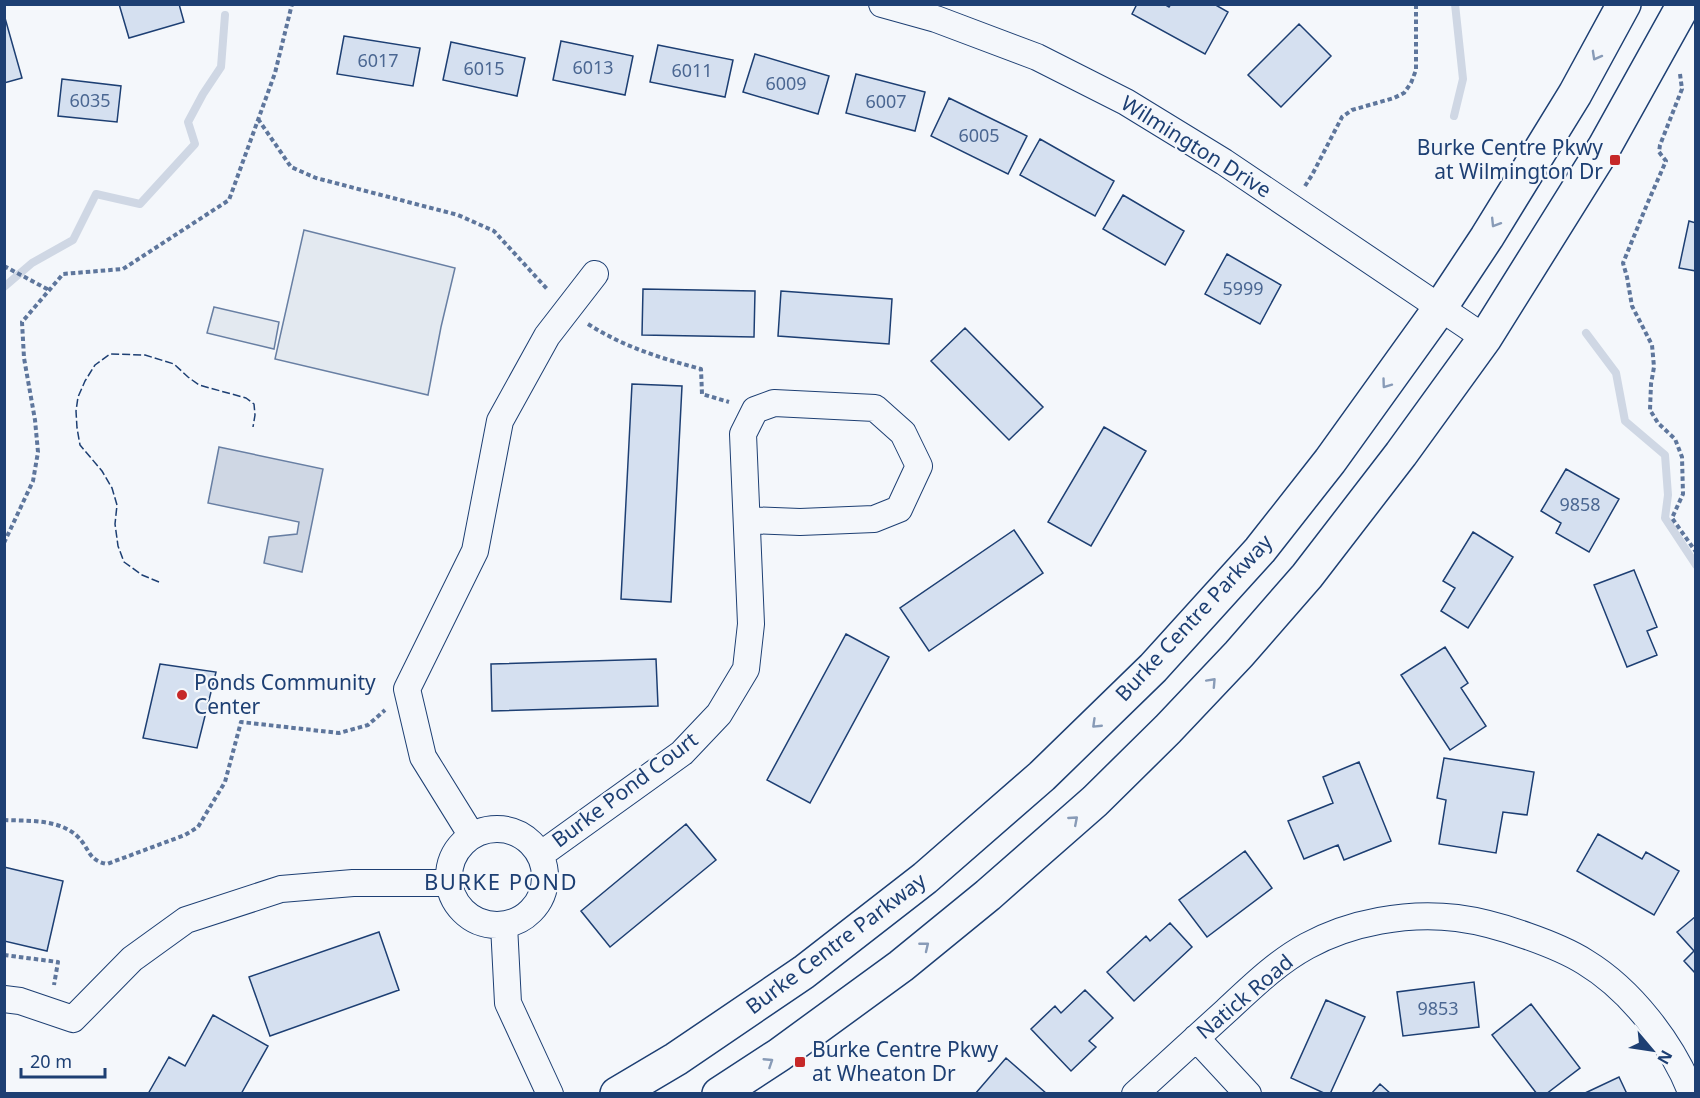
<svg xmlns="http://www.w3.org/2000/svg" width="1700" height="1098" font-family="'Noto Sans',sans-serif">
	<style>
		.green { fill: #e3e9f0; stroke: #687fa3; stroke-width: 1.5 }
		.water { fill: #cfd7e4; stroke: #687fa3; stroke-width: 1.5 }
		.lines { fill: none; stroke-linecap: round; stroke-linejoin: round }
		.stream { stroke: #cfd7e4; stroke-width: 8 }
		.building { fill: #d5e0f0; stroke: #1d3f73; stroke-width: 1.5 }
		.minor-casing { stroke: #1d3f73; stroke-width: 28 }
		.secondary-casing { stroke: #1d3f73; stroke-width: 36 }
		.path { stroke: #5e769c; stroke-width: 4; stroke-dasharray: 4.5 3; stroke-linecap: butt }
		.minor { stroke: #f4f7fb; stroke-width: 26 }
		.secondary { stroke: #f4f7fb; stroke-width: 33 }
		.fence { stroke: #1d3f73; stroke-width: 1.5; stroke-dasharray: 8 3; stroke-linecap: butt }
		.oneway { stroke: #889bb7 }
		.poi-dot { fill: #c62828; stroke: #f4f7fb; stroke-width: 2 }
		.labels { text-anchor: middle; stroke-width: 4.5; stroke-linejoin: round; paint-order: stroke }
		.number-label { font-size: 18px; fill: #4b6792 }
		.street-label { font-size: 21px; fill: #1d3f73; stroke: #f4f7fb }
		.poi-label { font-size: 21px; fill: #1d3f73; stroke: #f4f7fb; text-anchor: start }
		.neighbourhood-label { font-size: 22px; letter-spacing: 1.5px; fill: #1d3f73; stroke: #f4f7fb }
	</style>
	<rect width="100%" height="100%" fill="#f4f7fb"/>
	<!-- green -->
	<path class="green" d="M 304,230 L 455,268 L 441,327 L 428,395 L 275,359 Z
		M 214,307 L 279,322 L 274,349 L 207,333 Z"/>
	<!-- water -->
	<path class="water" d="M 219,447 L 323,469 L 302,572 L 264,563 L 269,537 L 297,534 L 299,522 L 208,503 Z"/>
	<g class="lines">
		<!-- stream -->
		<path class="stream" d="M 1454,116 L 1463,79 L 1455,4
			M 4,287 L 32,263 L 73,240 L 96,194 L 140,204 L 195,144 L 188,122 L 203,94 L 221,67 L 225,15
			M 1586,333 L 1616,373 L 1625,421 L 1665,455 L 1668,495 L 1665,518 L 1696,565"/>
	</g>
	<!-- building -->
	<path class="building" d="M 119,4 L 179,4 L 184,22 L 129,38 Z
		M 1137,4 L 1164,4 L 1169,7 L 1171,4 L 1214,4 L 1228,12 L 1205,54 L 1132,14 Z
		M 5,18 L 22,78 L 4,83 L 4,19 Z
		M 1299,24 L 1331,56 L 1281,107 L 1248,75 Z
		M 344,36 L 420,48 L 413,86 L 337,74 Z
		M 561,41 L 633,56 L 625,95 L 553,80 Z
		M 451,42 L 525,58 L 517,96 L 443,80 Z
		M 658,45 L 733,60 L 725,97 L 650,82 Z
		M 755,54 L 829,76 L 818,114 L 743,92 Z
		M 856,74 L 925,92 L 915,131 L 846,113 Z
		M 62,79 L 121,86 L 117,122 L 58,116 Z
		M 949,98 L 1027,136 L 1008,174 L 931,136 Z
		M 1040,139 L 1114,181 L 1095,216 L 1020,175 Z
		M 1123,195 L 1184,231 L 1165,265 L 1103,229 Z
		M 1689,221 L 1696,223 L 1696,271 L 1679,268 Z
		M 1227,254 L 1281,285 L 1260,324 L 1205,294 Z
		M 643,289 L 755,291 L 754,337 L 642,335 Z
		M 781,291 L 892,299 L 889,344 L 778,336 Z
		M 965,328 L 1043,407 L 1009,440 L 931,361 Z
		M 632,384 L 682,386 L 671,602 L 621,599 Z
		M 1104,427 L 1146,451 L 1091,546 L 1048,522 Z
		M 1566,469 L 1619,499 L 1589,552 L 1556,533 L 1561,523 L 1541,511 Z
		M 1014,530 L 1043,573 L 929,651 L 900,608 Z
		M 1473,532 L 1513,557 L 1468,628 L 1441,611 L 1455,588 L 1443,581 Z
		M 1634,570 L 1657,627 L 1647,631 L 1657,655 L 1627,667 L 1594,585 Z
		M 846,634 L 889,657 L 810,803 L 767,780 Z
		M 1445,647 L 1468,683 L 1461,688 L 1486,726 L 1450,750 L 1401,675 Z
		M 656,659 L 658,706 L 492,711 L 491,664 Z
		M 160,664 L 216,672 L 197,748 L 143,738 Z
		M 1444,758 L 1534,772 L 1527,815 L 1503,812 L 1496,853 L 1439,844 L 1446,800 L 1437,798 Z
		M 1359,762 L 1391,841 L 1344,860 L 1338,845 L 1304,859 L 1288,821 L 1333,803 L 1323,777 Z
		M 686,824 L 716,860 L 610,947 L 581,911 Z
		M 1598,834 L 1642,859 L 1646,852 L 1679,871 L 1654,915 L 1577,871 Z
		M 1245,851 L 1272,888 L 1207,937 L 1179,900 Z
		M 4,867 L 63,881 L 47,951 L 4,941 Z
		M 1696,916 L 1696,974 L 1684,961 L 1694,951 L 1677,932 Z
		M 1170,923 L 1192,947 L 1134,1001 L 1107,972 L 1146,936 L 1150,941 Z
		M 379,932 L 399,990 L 270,1036 L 249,977 Z
		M 1474,982 L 1479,1027 L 1403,1036 L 1397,992 Z
		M 1085,990 L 1113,1018 L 1089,1041 L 1096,1047 L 1071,1071 L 1031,1029 L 1055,1006 L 1061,1013 Z
		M 1326,1000 L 1365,1017 L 1330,1094 L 1326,1094 L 1291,1078 Z
		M 1531,1004 L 1580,1068 L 1546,1094 L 1537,1094 L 1492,1035 Z
		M 213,1015 L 268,1046 L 241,1094 L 148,1094 L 169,1057 L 185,1066 Z
		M 1006,1058 L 1047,1094 L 975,1094 Z
		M 1619,1077 L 1627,1094 L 1583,1094 Z
		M 1380,1084 L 1391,1094 L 1371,1094 Z"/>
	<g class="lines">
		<!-- minor casing -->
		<g class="minor-casing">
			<path id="minor" d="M 882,4 L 936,19 L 1037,57 L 1126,102 L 1224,162 L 1485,338
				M449 877a48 48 0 1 1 96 0a48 48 0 1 1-96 0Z
				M 472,836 L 423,757 L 407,689 L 475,551 L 500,421 L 547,336 L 595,274
				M 540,855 L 682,753 L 719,714 L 746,669 L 751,624 L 743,434 L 755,410 L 774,403 L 875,408 L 903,433 L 919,466 L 899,509 L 874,519 L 800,522 L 747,520
				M 504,925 L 508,1003 L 550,1094
				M 4,999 L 20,1001 L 73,1019 L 132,959 L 186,920 L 281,889 L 353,883 L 449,883
				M 1196,1038 L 1248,1094
				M 1135,1094 C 1166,1066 1196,1038 1226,1011 C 1252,987 1276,963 1307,946 C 1351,922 1407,912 1457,918 C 1480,921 1505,928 1527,936 C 1547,943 1566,950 1585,962 C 1631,990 1672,1043 1692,1094"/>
		</g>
		<!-- secondary casing -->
		<g class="secondary-casing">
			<path id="secondary" d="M 617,1094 L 676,1059 L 804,972 L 925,878 L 1042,776 L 1153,668 L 1260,550 L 1330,461 L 1440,308 L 1487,237 L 1575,94 L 1624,4
				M 719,1094 L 779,1055 L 901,966 L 988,895 L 1095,801 L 1168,729 L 1239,654 L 1307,576 L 1401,454 L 1485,338 L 1605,146 L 1684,4"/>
		</g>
		<!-- path -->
		<path class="path" d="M 1680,74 L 1682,89 L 1660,145 L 1659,152 L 1666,161 L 1648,202 L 1623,263 L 1627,277 L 1632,306 L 1652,345 L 1654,367 L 1651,384 L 1650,410 L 1658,423 L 1675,439 L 1682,457 L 1683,494 L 1672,518 L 1696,552
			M 258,119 L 291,167 L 316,178 L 458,215 L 494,231 L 548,290
			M 1305,186 L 1312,175 L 1342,117 L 1352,110 L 1394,98 L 1404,93 L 1411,83 L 1416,70 L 1416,4
			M 4,266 L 49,290
			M 588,324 C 624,347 660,358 701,369 L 702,394 L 729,402
			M 4,543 L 33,481 L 38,452 L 35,420 L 24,358 L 22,322 L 63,274 L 123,269 L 229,200 L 275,73 L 292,4
			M 4,820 C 28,821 59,819 77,836 C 90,848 87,860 107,864 L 185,835 L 198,827 L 225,782 L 241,722 L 339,733 L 368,725 L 385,710
			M 4,955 L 58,962 L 54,985"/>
		<!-- minor -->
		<use href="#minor" class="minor"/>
		<!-- secondary -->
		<use href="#secondary" class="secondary"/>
		<!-- fence -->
		<path class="fence" d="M 159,582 L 142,575 L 124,562 L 118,546 L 115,524 L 117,505 L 112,488 L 102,471 L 80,445 L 77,428 L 76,411 L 78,397 L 85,381 L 95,365 L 110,354 L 145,355 L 174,364 L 188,377 L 199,385 L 246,398 L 254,404 L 255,415 L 253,427"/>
	</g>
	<!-- one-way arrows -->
	<defs><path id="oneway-chevron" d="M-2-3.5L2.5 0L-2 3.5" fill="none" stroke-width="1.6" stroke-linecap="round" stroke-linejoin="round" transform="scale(1.5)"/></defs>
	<g class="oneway">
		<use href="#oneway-chevron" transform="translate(1596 56) rotate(119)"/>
		<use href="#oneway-chevron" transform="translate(1495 223) rotate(122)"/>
		<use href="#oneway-chevron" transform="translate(1386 384) rotate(126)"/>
		<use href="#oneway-chevron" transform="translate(1212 682) rotate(-47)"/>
		<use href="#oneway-chevron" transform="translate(1096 724) rotate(136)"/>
		<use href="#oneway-chevron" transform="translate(1074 820) rotate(-41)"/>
		<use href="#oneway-chevron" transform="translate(925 946) rotate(-39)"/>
		<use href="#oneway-chevron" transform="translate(769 1062) rotate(-33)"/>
	</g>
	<!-- markers -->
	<g class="poi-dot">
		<rect x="1609" y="154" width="12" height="12" rx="3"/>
		<circle cx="182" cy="695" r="6"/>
		<rect x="794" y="1056" width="12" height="12" rx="3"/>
	</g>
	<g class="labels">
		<!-- number labels -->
		<g class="number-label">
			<text x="378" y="67">6017</text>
			<text x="593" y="74">6013</text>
			<text x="484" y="75">6015</text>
			<text x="692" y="77">6011</text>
			<text x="786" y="90">6009</text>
			<text x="90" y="107">6035</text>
			<text x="886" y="108">6007</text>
			<text x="979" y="142">6005</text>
			<text x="1243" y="295">5999</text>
			<text x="1580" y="511">9858</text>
			<text x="1438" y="1015">9853</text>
		</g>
		<!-- street labels -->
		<g class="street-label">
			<text transform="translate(1196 147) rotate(32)" y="7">Wilmington Drive</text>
			<text transform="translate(1194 618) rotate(-47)" y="7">Burke Centre Parkway</text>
			<text transform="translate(625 790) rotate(-37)" y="7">Burke Pond Court</text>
			<text transform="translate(836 944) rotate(-37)" y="7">Burke Centre Parkway</text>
			<text transform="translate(1245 997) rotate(-40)" y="7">Natick Road</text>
		</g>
		<!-- poi labels -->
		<g class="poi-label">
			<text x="1603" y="155" text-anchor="end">Burke Centre Pkwy<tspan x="1603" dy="24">at Wilmington Dr</tspan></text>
			<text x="194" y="690">Ponds Community<tspan x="194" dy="24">Center</tspan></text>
			<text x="812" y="1057">Burke Centre Pkwy<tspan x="812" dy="24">at Wheaton Dr</tspan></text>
		</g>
		<!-- neighbourhood labels -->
		<g class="neighbourhood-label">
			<text x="501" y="890">BURKE POND</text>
		</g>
	</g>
	<!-- border -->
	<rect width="1700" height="1098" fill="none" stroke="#1d3f73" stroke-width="12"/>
	<!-- north arrow -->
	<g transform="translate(1652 1050) rotate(119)" stroke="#f4f7fb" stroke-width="4.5" paint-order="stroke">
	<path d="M0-4.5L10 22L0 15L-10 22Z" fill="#1d3f73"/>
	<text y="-9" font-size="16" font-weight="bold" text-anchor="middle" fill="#1d3f73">N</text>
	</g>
	<!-- scale -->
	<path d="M21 1068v9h84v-9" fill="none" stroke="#1d3f73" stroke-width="3"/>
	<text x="30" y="1068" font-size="18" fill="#1d3f73" stroke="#f4f7fb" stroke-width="4.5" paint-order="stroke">20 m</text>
</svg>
